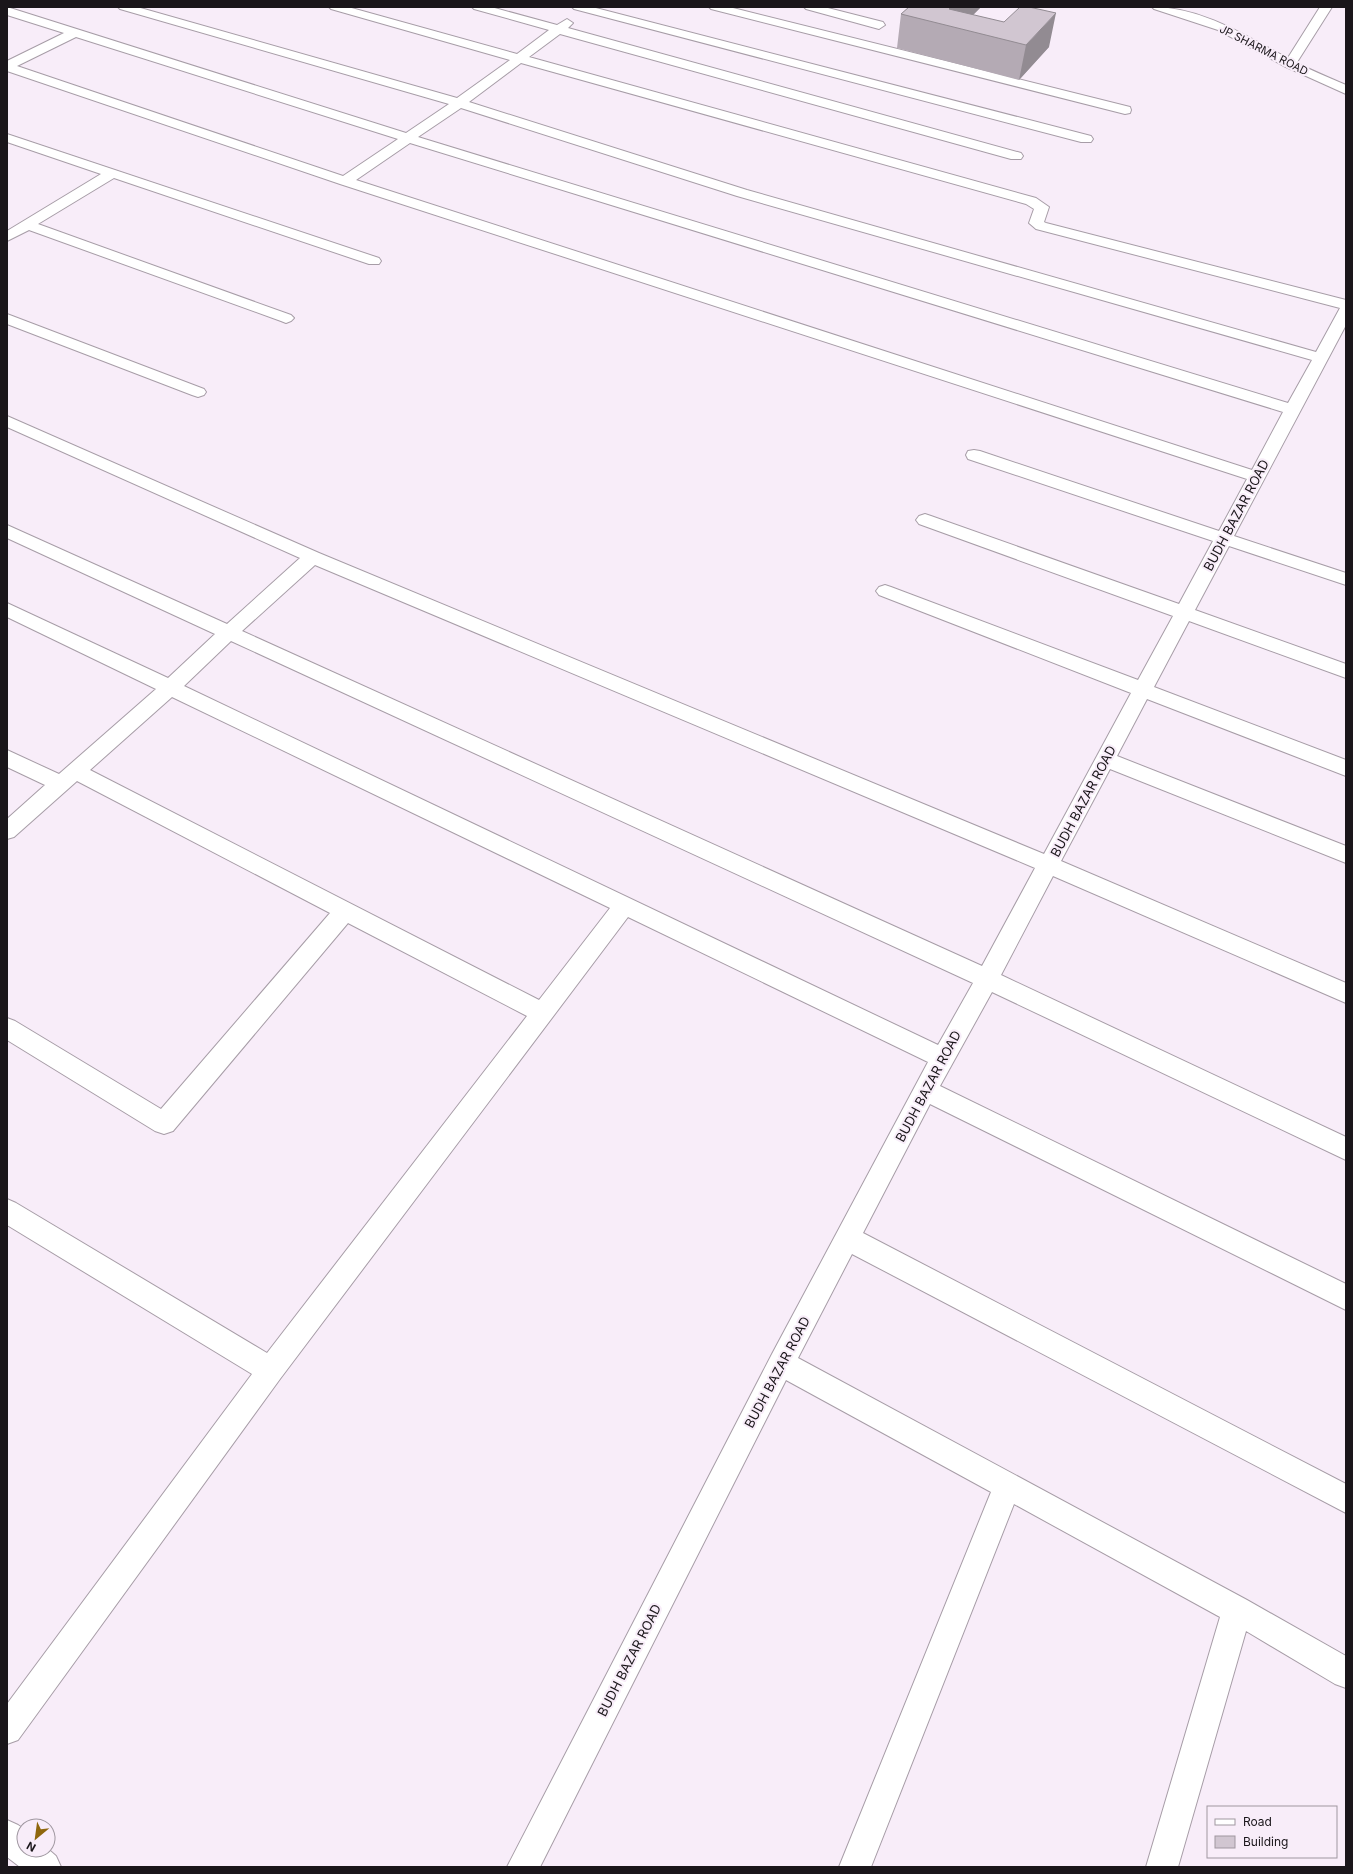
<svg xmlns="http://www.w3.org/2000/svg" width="1353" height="1874" font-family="Inter,sans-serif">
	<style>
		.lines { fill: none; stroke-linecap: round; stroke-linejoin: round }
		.minor-casing { stroke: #a79da7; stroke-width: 2 }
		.tertiary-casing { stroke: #a79da7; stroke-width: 2 }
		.minor { fill: #fff; fill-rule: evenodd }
		.tertiary { fill: #fff; fill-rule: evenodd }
		.wall { fill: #b4aab4 }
		.shaded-wall { fill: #928b92 }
		.building { fill: #d1c6d1; stroke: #928b92 }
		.labels { text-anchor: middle; stroke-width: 4; stroke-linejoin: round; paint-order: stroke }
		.far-street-label { font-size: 11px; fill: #1a161a; stroke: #f8edf9 }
		.street-label { font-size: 13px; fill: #1a161a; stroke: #f8edf9 }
	</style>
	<rect width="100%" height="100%" fill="#f8edf9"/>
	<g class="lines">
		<!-- minor casing -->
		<g class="minor-casing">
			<path id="minor" d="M 7,7 L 406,133 L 449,104 L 120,9 L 118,7 L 137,7 L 457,98 L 510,60 L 331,9 L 329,7 L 348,7 L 517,54 L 549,30 L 474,9 L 472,7 L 491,7 L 557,25 L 567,19 L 573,23 L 568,28 L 1021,153 L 1023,156 L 1021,159 L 1011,159 L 560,34 L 529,57 L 1036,198 L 1049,207 L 1044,222 L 1046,223 L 1346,300 L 1346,325 L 1234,536 L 1346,573 L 1346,585 L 1229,546 L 1195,610 L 1346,664 L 1346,678 L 1189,621 L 1154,687 L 1346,760 L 1346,776 L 1147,699 L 1117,756 L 1346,846 L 1346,863 L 1110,769 L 1061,861 L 1346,983 L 1346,1003 L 1053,876 L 1001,975 L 1346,1137 L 1346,1160 L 992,992 L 940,1086 L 1346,1284 L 1346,1310 L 930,1104 L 863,1233 L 1346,1484 L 1346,1513 L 852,1254 L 798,1358 L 1247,1600 L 1346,1656 L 1346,1688 L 1335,1684 L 1246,1631 L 1178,1867 L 1146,1867 L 1220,1617 L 1014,1504 L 871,1867 L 839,1867 L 991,1492 L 786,1380 L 540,1867 L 507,1867 L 772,1354 L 928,1062 L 628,917 L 280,1379 L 18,1740 L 7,1744 L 7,1704 L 252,1374 L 7,1225 L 7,1199 L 16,1203 L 267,1353 L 527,1016 L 348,923 L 173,1131 L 164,1134 L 155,1131 L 7,1040 L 7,1018 L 15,1021 L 161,1109 L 330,913 L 77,781 L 14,837 L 7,839 L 7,819 L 45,785 L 7,767 L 7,750 L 59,774 L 156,689 L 7,617 L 7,603 L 168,678 L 215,634 L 7,538 L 7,525 L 227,624 L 300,558 L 7,427 L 7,416 L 319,553 L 1044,854 L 1131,693 L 879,595 L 876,591 L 879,587 L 885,585 L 891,587 L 1138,680 L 1173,616 L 919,524 L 916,520 L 919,516 L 925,514 L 931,516 L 1179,604 L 1213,541 L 968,459 L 966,455 L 968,451 L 974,450 L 980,451 L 1219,531 L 1247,479 L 340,184 L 7,71 L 7,61 L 64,33 L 7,15 ZM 76,37 L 398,139 L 343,176 L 17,66 ZM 521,63 L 1026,204 L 1034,209 L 1029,223 L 1036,229 L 1340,308 L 1316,352 L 747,190 L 469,102 ZM 461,108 L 737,196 L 1312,360 L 1288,403 L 418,137 ZM 410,143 L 1283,412 L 1252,470 L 356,180 ZM 315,565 L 1035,868 L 982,966 L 242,631 ZM 231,641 L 973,983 L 938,1045 L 184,686 ZM 172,697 L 610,908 L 539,1000 L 90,770 Z
				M 572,7 L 592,7 L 1091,136 L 1093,139 L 1091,142 L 1081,142 L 574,9 Z
				M 709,7 L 729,7 L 1130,107 L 1131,110 L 1130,113 L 1125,114 L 711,9 Z
				M 804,7 L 824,7 L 883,22 L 885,25 L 879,29 L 806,9 Z
				M 1320,7 L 1332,7 L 1294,67 L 1286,67 L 1284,64 Z
				M 7,134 L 379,258 L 381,261 L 379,264 L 369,264 L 114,178 L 38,224 L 291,315 L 294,318 L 291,321 L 286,323 L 281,321 L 29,230 L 7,241 L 7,231 L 101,174 L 7,142 Z
				M 7,314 L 204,389 L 206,392 L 204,395 L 198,397 L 192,395 L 7,324 Z
				M 7,1820 L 18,1825 L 24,1829 L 24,1850 L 48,1849 L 56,1856 L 61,1867 L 20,1867 L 7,1857 Z"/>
		</g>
		<!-- tertiary casing -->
		<g class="tertiary-casing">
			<path id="tertiary" d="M 1152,7 C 1204,7 1249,38 1293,61 C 1310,70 1328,77 1346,85 L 1346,94 L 1286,67 L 1218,30 L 1154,9 Z"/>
		</g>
		<!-- minor -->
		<use href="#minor" class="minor"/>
		<!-- tertiary -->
		<use href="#tertiary" class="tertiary"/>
	</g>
	<!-- wall -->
	<path class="wall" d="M 909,7 L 981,7 L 973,15 L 1049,47 L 1019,80 L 897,48 L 901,14 Z"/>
	<!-- shaded-wall -->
	<path class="shaded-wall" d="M 951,7 L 981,7 L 959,29 L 949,9 Z
		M 1056,13 L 1049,47 L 1019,80 L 1026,45 Z"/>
	<!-- building -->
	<path class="building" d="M 909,7 L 951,7 L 949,9 L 1004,22 L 1020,7 L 1029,7 L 1056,13 L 1026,45 L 901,14 Z"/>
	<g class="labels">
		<!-- far-street labels -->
		<g class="far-street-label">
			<text transform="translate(1264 50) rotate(27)" y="4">JP SHARMA ROAD</text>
		</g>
		<!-- street labels -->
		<g class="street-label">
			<text transform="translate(1236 515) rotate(-62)" y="5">BUDH BAZAR ROAD</text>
			<text transform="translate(1083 801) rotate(-62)" y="5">BUDH BAZAR ROAD</text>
			<text transform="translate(928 1086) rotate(-62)" y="5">BUDH BAZAR ROAD</text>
			<text transform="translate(777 1372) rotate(-62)" y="5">BUDH BAZAR ROAD</text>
			<text transform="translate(629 1660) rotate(-63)" y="5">BUDH BAZAR ROAD</text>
		</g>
	</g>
	<!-- border -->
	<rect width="1353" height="1874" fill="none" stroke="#1a161a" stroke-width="16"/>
	<!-- legend -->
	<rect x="1207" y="1806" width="130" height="52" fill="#f8edf9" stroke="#9f97a0"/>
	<rect x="1215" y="1819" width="20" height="6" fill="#ffffff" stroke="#9f97a0"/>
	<text x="1243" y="1826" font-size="12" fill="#1a161a">Road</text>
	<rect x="1215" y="1836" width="20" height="12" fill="#d1c6d1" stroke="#9f97a0"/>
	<text x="1243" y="1846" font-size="12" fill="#1a161a">Building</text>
	<!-- north arrow -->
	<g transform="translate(36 1838) rotate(209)"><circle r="19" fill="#f8edf9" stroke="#9f97a0"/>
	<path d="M0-3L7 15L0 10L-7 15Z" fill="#8f670d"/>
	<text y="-6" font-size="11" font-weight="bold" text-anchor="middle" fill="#1a161a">N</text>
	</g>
</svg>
